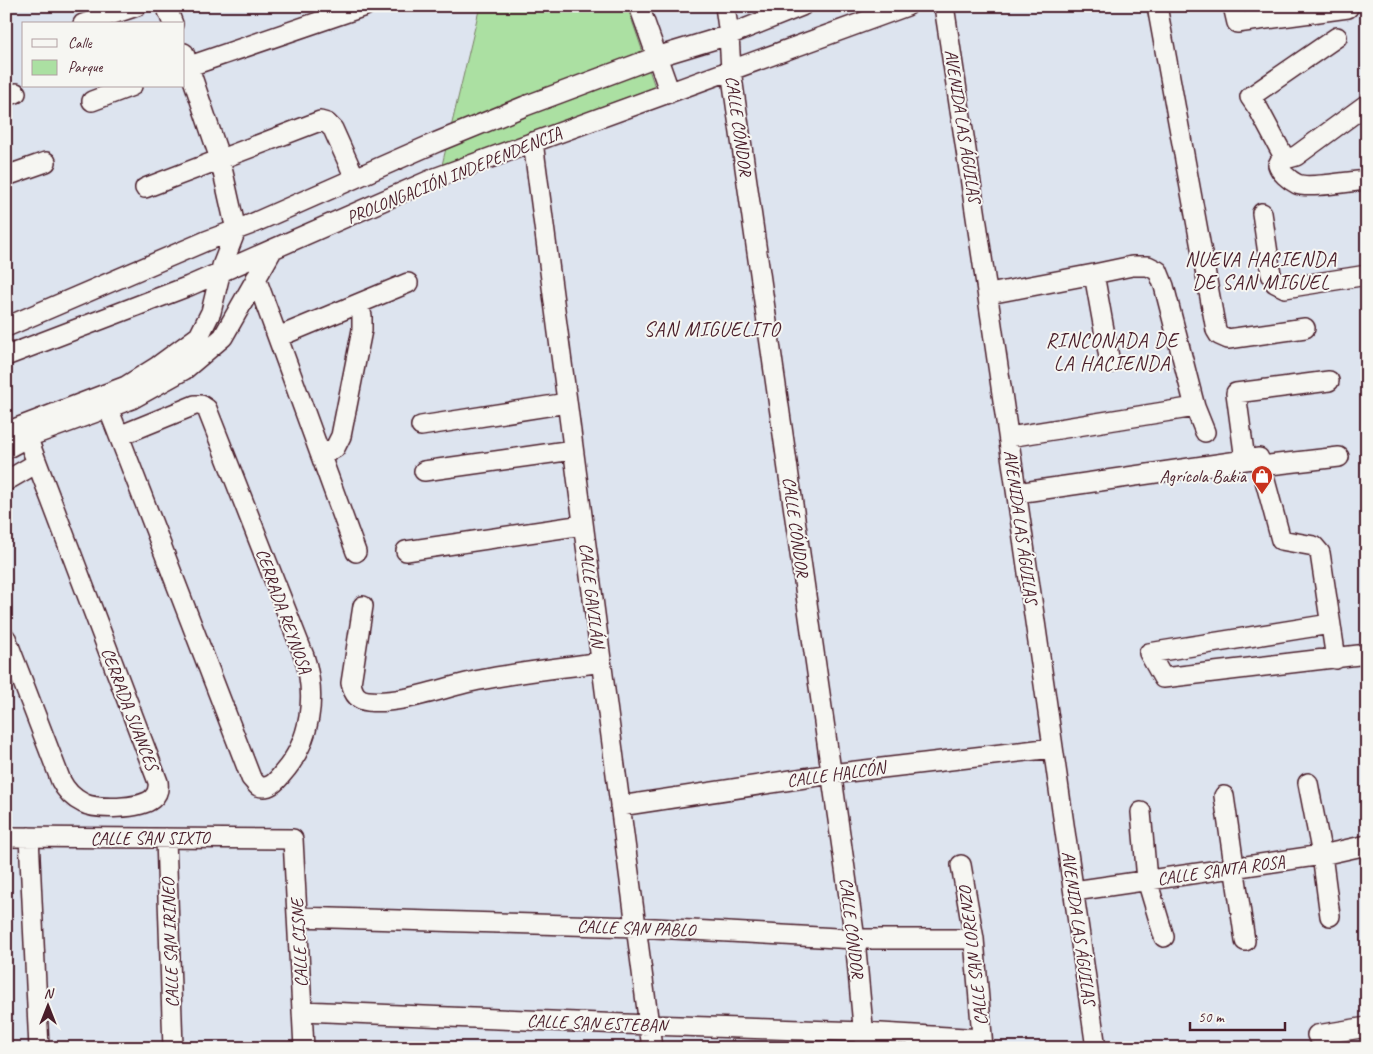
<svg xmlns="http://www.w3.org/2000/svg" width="1373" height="1054" font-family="Caveat,sans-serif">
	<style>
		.green { fill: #abe0a2; stroke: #7a8066 }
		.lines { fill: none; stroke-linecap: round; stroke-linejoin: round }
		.minor-casing { stroke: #4a1f2b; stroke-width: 22 }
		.minor { stroke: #f6f6f2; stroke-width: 19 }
		.labels { text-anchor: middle; stroke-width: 4; stroke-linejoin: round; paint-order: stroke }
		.street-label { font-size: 18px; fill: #4a1f2b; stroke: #f6f6f2 }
		.poi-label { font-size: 18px; fill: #4a1f2b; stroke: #f6f6f2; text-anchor: end }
		.quarter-label { font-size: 20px; letter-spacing: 1px; fill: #4a1f2b; stroke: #f6f6f2 }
	</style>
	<rect width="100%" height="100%" fill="#dde4ef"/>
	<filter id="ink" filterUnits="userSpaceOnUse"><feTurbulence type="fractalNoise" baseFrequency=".02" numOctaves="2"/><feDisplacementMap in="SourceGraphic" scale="10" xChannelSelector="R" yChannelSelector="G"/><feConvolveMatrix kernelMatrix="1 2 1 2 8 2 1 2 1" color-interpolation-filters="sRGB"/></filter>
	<g filter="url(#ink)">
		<!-- green -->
		<path class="green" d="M 480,6 L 627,6 L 655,87 L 442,165 Z"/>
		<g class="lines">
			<!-- minor casing -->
			<g class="minor-casing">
				<path id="minor" d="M 166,6 L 173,24
					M 639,6 L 670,93
					M 725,6 L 729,35 L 731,70 L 855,939 L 865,1048
					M 944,6 C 998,353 1046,701 1096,1048
					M 1157,6 L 1216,330 L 1219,335 L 1228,339 L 1305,328
					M 1233,6 L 1237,23 L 1348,8
					M 83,24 L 137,6
					M 1337,37 L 1250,97 L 1259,110 L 1283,155 L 1289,158 L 1296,156 L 1367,104
					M 184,68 L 365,6
					M 6,96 L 16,93
					M 92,101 L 132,86
					M 533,142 L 652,1048
					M 1283,155 L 1278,165 C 1280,172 1289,180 1297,184 C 1308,189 1352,181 1367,180
					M 6,176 L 46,162
					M 145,188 L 320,121 L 327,123 L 333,129 L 355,178
					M 1262,213 L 1271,274 L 1275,283 L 1285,288 L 1367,275
					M 1094,274 L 1110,363
					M 256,278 L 356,552
					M 989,294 L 1094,274 L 1132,266 L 1148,266 L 1158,271 L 1164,286 L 1195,407 L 1205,432
					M 6,327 L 206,241 L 249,225 L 437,142 L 525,106 L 656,57 L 729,35 L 802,6
					M 278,337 L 408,283
					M 6,356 L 189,286 L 435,178 L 907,6
					M 103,395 L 119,436 L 251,778 L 258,786 C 269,790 276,782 283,773 C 311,741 317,696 304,656 L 207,409 L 201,405 L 195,405 L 119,436
					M 421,426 L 567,403
					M 6,432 L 126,386 L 158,366 L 199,336 L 211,312 L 222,266 L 236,230 L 220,159 L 184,53
					M 1009,437 L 1195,407
					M 6,449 L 28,437 L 132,399 L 184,370 L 223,337 L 273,249
					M 321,456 L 335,448 L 341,436 L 362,330 L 362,316 L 358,304
					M 1245,460 L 1236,393 L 1329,381
					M 1261,466 L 1339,457
					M 424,471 L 573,450
					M 6,481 L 37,463
					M 1017,493 L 1259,458 L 1281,540 L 1314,546 L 1320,553 L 1336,659
					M 406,551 L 583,525
					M 363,606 L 351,683 C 353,693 357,700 368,701 C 400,705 447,686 480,680 C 520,672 561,668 601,662
					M 1330,624 L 1149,653 L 1163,678 L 1367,654
					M 6,638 L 61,781 C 66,791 73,798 83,803 C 96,810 140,809 152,799 C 157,795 159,789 158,782 L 23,426
					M 1308,783 L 1322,855 L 1330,916
					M 1224,796 L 1245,941
					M 620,806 L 831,774 L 1053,748
					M 1141,812 L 1147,880 L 1164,937
					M 6,837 L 293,839 L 304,1048
					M 29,837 L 39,1048
					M 166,838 L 173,1048
					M 961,865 L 974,939 L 983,1048
					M 1074,891 L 1322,855 L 1367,845
					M 298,917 L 636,927 L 855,939 L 974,939
					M 302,1011 L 649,1025 L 864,1032 L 982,1039
					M 1317,1035 L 1367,1027"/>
			</g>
			<!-- minor -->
			<use href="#minor" class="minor"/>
		</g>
	</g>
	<!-- icons -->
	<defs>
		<g id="shop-pin" transform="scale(1.125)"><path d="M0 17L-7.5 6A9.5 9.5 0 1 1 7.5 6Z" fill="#c8321e" stroke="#f6f6f2"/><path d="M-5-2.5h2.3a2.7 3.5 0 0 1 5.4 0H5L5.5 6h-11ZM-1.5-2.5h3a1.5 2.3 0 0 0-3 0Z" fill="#fff"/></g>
	</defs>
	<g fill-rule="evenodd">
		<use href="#shop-pin" x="1262" y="476"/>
	</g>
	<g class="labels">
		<!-- street labels -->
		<g class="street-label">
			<text transform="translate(739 126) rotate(82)" y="6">CALLE CÓNDOR</text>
			<text transform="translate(963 126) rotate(81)" y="6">AVENIDA LAS ÁGUILAS</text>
			<text transform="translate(454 175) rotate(-22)" y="6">PROLONGACIÓN INDEPENDENCIA</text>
			<text transform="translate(796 527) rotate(82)" y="6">CALLE CÓNDOR</text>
			<text transform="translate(1021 527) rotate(82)" y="6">AVENIDA LAS ÁGUILAS</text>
			<text transform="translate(592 595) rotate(83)" y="6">CALLE GAVILÁN</text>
			<text transform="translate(284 611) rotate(70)" y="6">CERRADA REYNOSA</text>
			<text transform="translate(130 709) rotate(69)" y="6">CERRADA SUANCES</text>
			<text transform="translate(836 774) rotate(-8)" y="6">CALLE HALCÓN</text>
			<text x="150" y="844">CALLE SAN SIXTO</text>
			<text transform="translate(1221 870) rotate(-8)" y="6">CALLE SANTA ROSA</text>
			<text transform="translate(636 928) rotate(2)" y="6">CALLE SAN PABLO</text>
			<text transform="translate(852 928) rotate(83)" y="6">CALLE CÓNDOR</text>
			<text transform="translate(1079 928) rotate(82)" y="6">AVENIDA LAS ÁGUILAS</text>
			<text transform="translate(170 943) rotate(-92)" y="6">CALLE SAN IRINEO</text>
			<text transform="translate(299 943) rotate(-93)" y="6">CALLE CISNE</text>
			<text transform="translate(973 956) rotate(-97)" y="6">CALLE SAN LORENZO</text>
			<text transform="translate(597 1023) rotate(2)" y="6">CALLE SAN ESTEBAN</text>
		</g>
		<!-- poi labels -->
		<g class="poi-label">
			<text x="1246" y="482">Agrícola Bakia</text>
		</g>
		<!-- quarter labels -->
		<g class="quarter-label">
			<text x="1261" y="266">NUEVA HACIENDA<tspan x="1261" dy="23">DE SAN MIGUEL</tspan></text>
			<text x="712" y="336">SAN MIGUELITO</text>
			<text x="1112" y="347">RINCONADA DE<tspan x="1112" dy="23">LA HACIENDA</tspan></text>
		</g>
	</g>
	<!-- margin -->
	<rect width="1373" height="1054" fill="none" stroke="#f6f6f2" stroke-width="25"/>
	<rect x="12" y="12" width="1348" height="1029" fill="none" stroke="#4a1f2b" stroke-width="2" filter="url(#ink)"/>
	<!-- legend -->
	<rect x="22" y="22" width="162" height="65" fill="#f6f6f2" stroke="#b1a0a2"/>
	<rect x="32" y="39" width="25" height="8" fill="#f6f6f2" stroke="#b1a0a2"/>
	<text x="68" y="48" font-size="15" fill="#4a1f2b">Calle</text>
	<rect x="32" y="60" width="25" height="15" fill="#abe0a2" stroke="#b1a0a2"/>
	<text x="68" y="72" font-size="15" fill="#4a1f2b">Parque</text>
	<!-- north arrow -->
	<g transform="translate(48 1006)" stroke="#f6f6f2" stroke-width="4" paint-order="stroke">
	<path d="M0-4L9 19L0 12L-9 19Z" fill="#4a1f2b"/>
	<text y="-8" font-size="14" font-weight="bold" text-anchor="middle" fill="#4a1f2b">N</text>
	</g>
	<!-- scale -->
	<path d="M1190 1022v8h95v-8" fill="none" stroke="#4a1f2b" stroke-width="2.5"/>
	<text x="1198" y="1022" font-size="15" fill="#4a1f2b" stroke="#f6f6f2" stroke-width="4" paint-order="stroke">50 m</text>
</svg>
